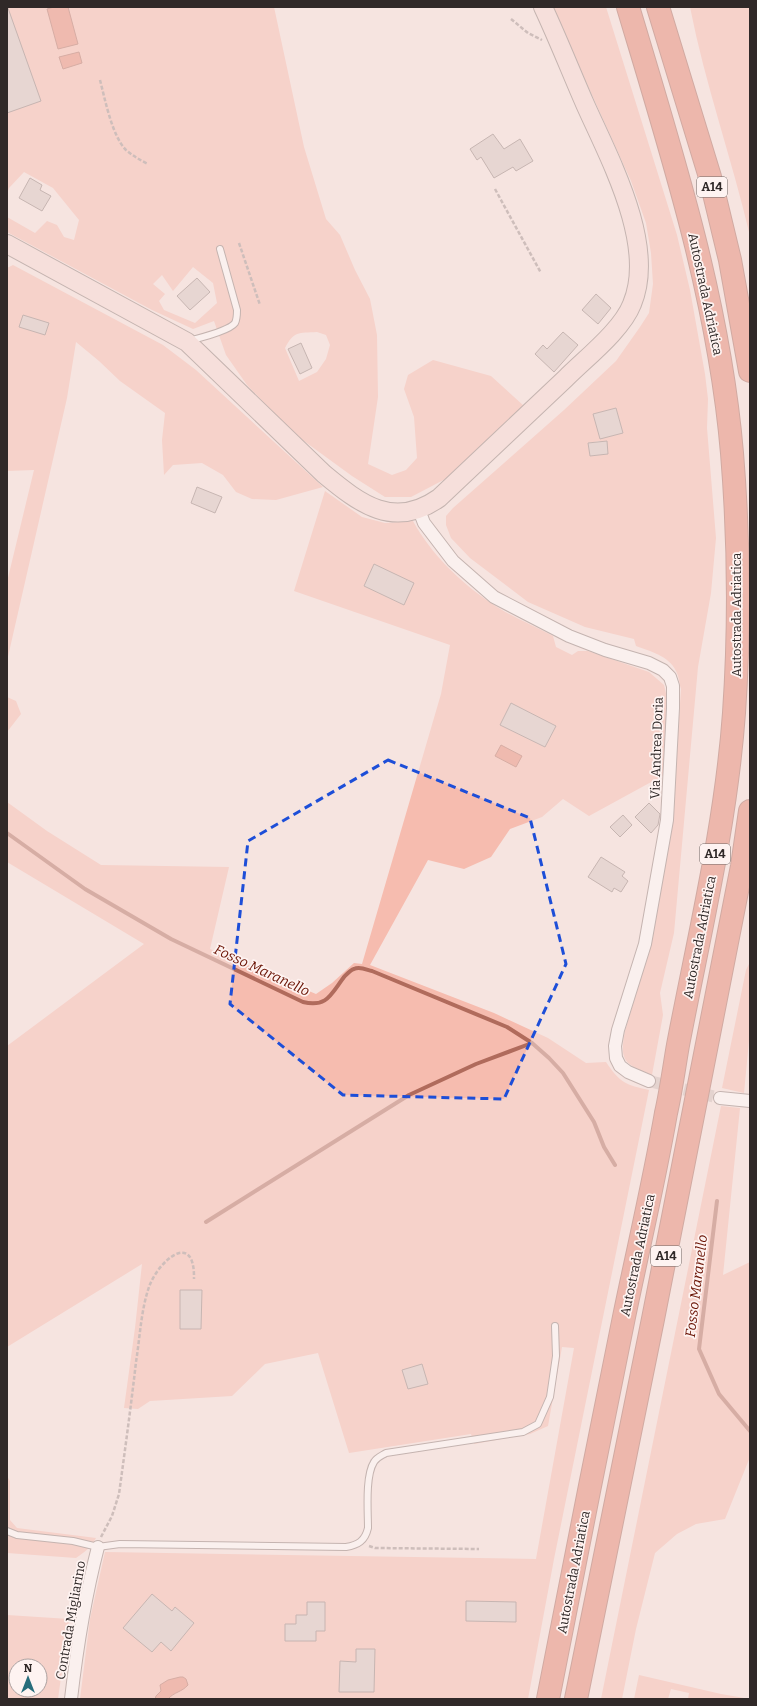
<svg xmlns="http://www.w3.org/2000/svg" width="757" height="1706" font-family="Bitter,serif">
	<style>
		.green { fill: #f6bcaf; fill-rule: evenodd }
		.water { fill: #e78773; stroke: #b06b5c }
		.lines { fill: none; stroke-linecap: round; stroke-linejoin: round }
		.stream { stroke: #b06b5c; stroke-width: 4 }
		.building { fill: #d6c5c1; stroke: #8d7d79 }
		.street-tunnel { stroke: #cebfbb; stroke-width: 12; stroke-dasharray: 12 6; stroke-linecap: butt }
		.lane-casing { stroke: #897a76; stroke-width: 8 }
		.street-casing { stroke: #897a76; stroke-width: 14 }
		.secondary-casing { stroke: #897a76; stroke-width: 20 }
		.highway-casing { stroke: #a46356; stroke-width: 24 }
		.path { stroke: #9d908e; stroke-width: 2.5; stroke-dasharray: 4 2; stroke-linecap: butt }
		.lane { stroke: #fff; stroke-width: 6 }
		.street { stroke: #fff; stroke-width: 12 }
		.secondary { stroke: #f6dad4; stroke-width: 18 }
		.highway { stroke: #e2826e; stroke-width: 22 }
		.marked { fill: none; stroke: #1d4ed8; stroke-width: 3; stroke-dasharray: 8 5; stroke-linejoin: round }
		.labels { text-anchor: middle; stroke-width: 3.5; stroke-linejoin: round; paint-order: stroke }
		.shield { fill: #fef3f1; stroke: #6e6664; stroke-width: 1 }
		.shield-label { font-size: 12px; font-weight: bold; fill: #302928 }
		.street-label { font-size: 13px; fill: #302928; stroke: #fef3f1 }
		.water-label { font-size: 14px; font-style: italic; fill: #6a1304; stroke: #fef3f1 }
	</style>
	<rect width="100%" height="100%" fill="#f6e4e0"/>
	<!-- green -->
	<path class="green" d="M 7,7 L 274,7 L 304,147 L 326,219 L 340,235 L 355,270 L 370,299 L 377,335 L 378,397 L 368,464 L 392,475 L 406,470 L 417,458 L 414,417 L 404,389 L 408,375 L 433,360 L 491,376 L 524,406 L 453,475 L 411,497 L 385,497 L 352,476 L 293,433 L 247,385 L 226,355 L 214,321 L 193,329 L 152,310 L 7,232 L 7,217 L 35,233 L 47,221 L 57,225 L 64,237 L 74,240 L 79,220 L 53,188 L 24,172 L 9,188 L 7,194 ZM 193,267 L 213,283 L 217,303 L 195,323 L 164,310 L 159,301 L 165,294 L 153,284 L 162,275 L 173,291 ZM 317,332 L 326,335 L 330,345 L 326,359 L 317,372 L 299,381 L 285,348 C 294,331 298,333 317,332 Z
		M 552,7 L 606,7 L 677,235 L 690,290 L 705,374 L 708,399 L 707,428 L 716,538 L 711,593 L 698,667 L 674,933 L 660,993 L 663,1015 L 652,1075 C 625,1064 619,1062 625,1031 L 650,946 L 672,819 L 681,689 C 679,683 679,676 676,671 C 669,656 650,651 636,646 L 634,639 L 585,627 L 528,602 L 470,558 L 451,538 L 446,525 L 446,516 L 453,508 L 564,410 L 616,361 L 640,327 L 649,313 L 653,284 L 651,253 L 646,223 L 631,181 ZM 616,408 L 623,433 L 607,437 L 606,432 L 593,414 ZM 600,441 L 601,446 L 607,445 L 608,454 L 590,456 L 588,443 Z
		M 690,7 L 750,7 L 750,236 C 732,159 705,84 690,7 Z
		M 13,265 L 163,345 L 196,370 L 323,487 L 276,500 L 252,499 L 236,492 L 223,475 L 202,463 L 173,465 L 164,475 L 162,440 L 165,413 L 120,381 L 99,361 L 76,342 L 67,398 L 7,661 L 7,582 L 34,470 L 7,471 L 7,268 Z
		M 325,491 L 362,517 L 385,523 L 413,521 C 431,554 460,582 491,603 C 508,615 534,626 553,636 L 556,647 L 572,655 L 578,651 L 588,651 L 649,672 L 664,685 L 668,702 L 664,775 L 589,816 L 563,799 L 542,817 L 510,829 L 491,857 L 464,869 L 428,860 L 370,965 L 494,1013 L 548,1038 L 586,1063 L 606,1062 C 620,1083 626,1085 649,1090 L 554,1559 L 528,1699 L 80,1699 L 90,1619 L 105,1552 L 536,1559 L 574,1348 L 562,1347 L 548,1426 L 530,1434 L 474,1444 L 471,1434 L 349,1453 L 318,1353 L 265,1364 L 232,1396 L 150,1401 L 138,1409 L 124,1408 L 135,1328 L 142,1264 L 7,1347 L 7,1046 L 144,944 L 7,862 L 7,802 L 47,831 L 101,865 L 229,867 L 210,949 L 316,994 L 332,983 L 354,963 L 362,964 L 441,694 L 450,645 L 294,591 ZM 374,565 L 404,605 L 364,586 ZM 511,703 L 556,726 L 545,747 L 500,725 Z
		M 7,697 L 16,701 L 21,714 L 7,732 Z
		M 750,962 L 750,1030 L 744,1093 L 722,1088 L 746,970 Z
		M 721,1106 L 740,1108 L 723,1275 L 750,1262 L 750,1457 L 725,1519 L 696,1524 L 677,1534 L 655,1553 L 636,1629 L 622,1699 L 601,1699 Z
		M 7,1476 L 10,1481 L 10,1520 L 17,1528 L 96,1538 C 91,1547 85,1552 76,1558 L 7,1553 Z
		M 7,1615 L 69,1619 L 58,1699 L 7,1699 ZM 16,1666 L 40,1666 L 40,1690 L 16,1690 Z
		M 639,1675 L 721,1694 L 750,1699 L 688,1699 L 689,1693 L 671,1689 L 668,1699 L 634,1699 Z"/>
	<!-- water -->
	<path class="water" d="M 54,7 L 68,7 L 78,44 L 58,49 L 47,9 Z
		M 79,52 L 82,63 L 63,69 L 59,57 Z
		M 501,745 L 522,756 L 516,767 L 495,756 Z
		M 180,1677 L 183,1677 L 186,1679 L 188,1685 C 182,1692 174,1692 168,1699 L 155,1699 L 156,1696 L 161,1691 L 160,1685 L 168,1680 Z"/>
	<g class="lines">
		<!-- stream -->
		<path class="stream" d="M 7,833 L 85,889 L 171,939 L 303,1002 C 327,1008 331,994 344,977 C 347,974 350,970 354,969 C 360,966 367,970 372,971 L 507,1027 L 532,1043 L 549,1058 L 563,1073 L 594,1122 L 604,1147 L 615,1165
			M 717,1201 L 699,1349 L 719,1394 L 750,1431
			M 206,1222 L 409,1095 L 476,1064 L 532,1043"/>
	</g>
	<!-- building -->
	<path class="building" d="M 7,8 L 8,8 L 41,101 L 7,113 Z
		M 493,134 L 504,149 L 520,139 L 533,161 L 516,171 L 513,167 L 494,178 L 481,157 L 477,160 L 470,149 Z
		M 30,178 L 42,185 L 40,190 L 51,196 L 42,211 L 19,198 Z
		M 197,278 L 210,292 L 190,310 L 177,296 Z
		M 596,294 L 611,308 L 598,324 L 582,310 Z
		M 23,315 L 49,323 L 45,335 L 19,327 Z
		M 563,332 L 578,345 L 554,372 L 535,354 L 543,345 L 547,349 Z
		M 301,343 L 312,368 L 300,374 L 288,349 Z
		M 616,408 L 623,433 L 600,439 L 593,414 Z
		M 607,441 L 608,454 L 590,456 L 588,443 Z
		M 197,487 L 222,497 L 215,513 L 191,503 Z
		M 374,564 L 414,583 L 404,605 L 364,586 Z
		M 511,703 L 556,726 L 545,747 L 500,725 Z
		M 649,803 L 660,814 L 658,825 L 651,833 L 635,817 Z
		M 623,815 L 632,825 L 620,837 L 610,827 Z
		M 601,857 L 625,872 L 622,876 L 628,881 L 621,892 L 614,888 L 612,892 L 588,877 Z
		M 180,1290 L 202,1290 L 201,1329 L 180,1329 Z
		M 422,1364 L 428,1384 L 408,1389 L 402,1370 Z
		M 152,1594 L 172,1611 L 175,1607 L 194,1623 L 171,1651 L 161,1642 L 152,1652 L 123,1628 Z
		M 466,1601 L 516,1602 L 516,1622 L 466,1621 Z
		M 307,1602 L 325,1602 L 325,1631 L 316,1631 L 316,1641 L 285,1641 L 285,1624 L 296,1624 L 296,1615 L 307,1615 Z
		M 356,1649 L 375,1649 L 374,1692 L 339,1692 L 340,1661 L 356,1662 Z"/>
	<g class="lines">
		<!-- street-tunnel -->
		<path class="street-tunnel" d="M 649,1081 L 720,1098"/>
		<!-- lane casing -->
		<g class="lane-casing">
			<path id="lane" d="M 189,341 C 199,338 229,331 235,323 C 237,319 237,315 237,310 L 220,249
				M 7,1531 L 17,1535 L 73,1541 L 98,1547 L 120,1544 L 346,1547 C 358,1545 365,1541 368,1528 C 368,1512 365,1476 374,1462 C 377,1457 381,1456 386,1453 L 523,1432 L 538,1424 L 550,1397 L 556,1356 L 555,1326"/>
		</g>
		<!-- street casing -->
		<g class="street-casing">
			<path id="street" d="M 419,510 L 424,523 L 453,561 L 494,597 L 569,636 L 605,650 L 649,663 L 663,670 L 670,677 L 673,686 L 673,708 L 667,820 L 645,944 L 618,1030 L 615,1046 L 616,1058 L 620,1066 L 628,1072 L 649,1081
				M 720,1098 L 750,1101
				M 71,1699 C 77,1647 85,1597 98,1547"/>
		</g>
		<!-- secondary casing -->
		<g class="secondary-casing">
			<path id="secondary" d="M 7,244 L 187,342 L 324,474 C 360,504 394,530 439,498 C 481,458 524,418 566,378 C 586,358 622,330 632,304 C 657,245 609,158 585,104 C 571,72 558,39 543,7"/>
		</g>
		<!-- highway casing -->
		<g class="highway-casing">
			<path id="highway" d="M 658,7 L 710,177 L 730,260 L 750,371
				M 548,1699 C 573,1572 598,1444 624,1317 C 638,1249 654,1182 666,1113 C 671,1091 674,1068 678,1045 C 699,935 726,825 734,713 C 740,626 739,539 732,453 C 719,300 672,154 628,7
				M 576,1699 L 653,1319 L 742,866 L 750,811"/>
		</g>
		<!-- path -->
		<path class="path" d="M 511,19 L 528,33 L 542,40
			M 100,80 C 105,99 112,136 126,150 C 133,156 140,160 148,164
			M 495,189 L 541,273
			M 239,243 L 260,305
			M 101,1537 L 112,1516 L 119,1494 C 125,1450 131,1406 136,1362 C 140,1337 141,1310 149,1287 C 158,1261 195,1229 194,1279
			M 369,1546 L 375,1548 L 479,1549"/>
		<!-- lane -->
		<use href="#lane" class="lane"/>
		<!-- street -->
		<use href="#street" class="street"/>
		<!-- secondary -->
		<use href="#secondary" class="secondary"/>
		<!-- highway -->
		<use href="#highway" class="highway"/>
	</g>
	<!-- marked area -->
	<path d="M0 0H757V1706H0ZM 388,760 L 530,818 L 566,964 L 504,1099 L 343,1095 L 230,1004 L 248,841 Z" fill="#f6e4e0" fill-opacity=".55" fill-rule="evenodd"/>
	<path class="marked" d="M 388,760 L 530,818 L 566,964 L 504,1099 L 343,1095 L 230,1004 L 248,841 Z"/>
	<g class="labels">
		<!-- shield labels -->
		<g class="shield">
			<rect x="697" y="177" width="30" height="20" rx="3"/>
			<rect x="700" y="844" width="30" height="20" rx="3"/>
			<rect x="651" y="1246" width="30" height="20" rx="3"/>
		</g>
		<g class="shield-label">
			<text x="712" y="191">A14</text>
			<text x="715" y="858">A14</text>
			<text x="666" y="1260">A14</text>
		</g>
		<!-- street labels -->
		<g class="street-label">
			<text transform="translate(706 294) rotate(78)" y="5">Autostrada Adriatica</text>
			<text transform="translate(736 615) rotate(-90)" y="5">Autostrada Adriatica</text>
			<text transform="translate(656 748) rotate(-88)" y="5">Via Andrea Doria</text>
			<text transform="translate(699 937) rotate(-79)" y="5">Autostrada Adriatica</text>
			<text transform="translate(637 1255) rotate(-78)" y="5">Autostrada Adriatica</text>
			<text transform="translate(573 1572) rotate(-79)" y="5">Autostrada Adriatica</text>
			<text transform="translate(70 1620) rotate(-80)" y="5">Contrada Migliarino</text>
		</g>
		<!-- water labels -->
		<g class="water-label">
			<text transform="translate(262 970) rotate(25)" y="5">Fosso Maranello</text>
			<text transform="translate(696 1286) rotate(-83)" y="5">Fosso Maranello</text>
		</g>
	</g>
	<!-- border -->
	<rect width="757" height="1706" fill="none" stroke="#302928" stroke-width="16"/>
	<!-- north arrow -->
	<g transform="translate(28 1678)"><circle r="19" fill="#fef3f1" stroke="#aca2a1"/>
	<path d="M0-3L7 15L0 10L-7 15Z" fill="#276d7b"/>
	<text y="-6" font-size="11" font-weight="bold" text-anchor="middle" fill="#302928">N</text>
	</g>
</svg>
